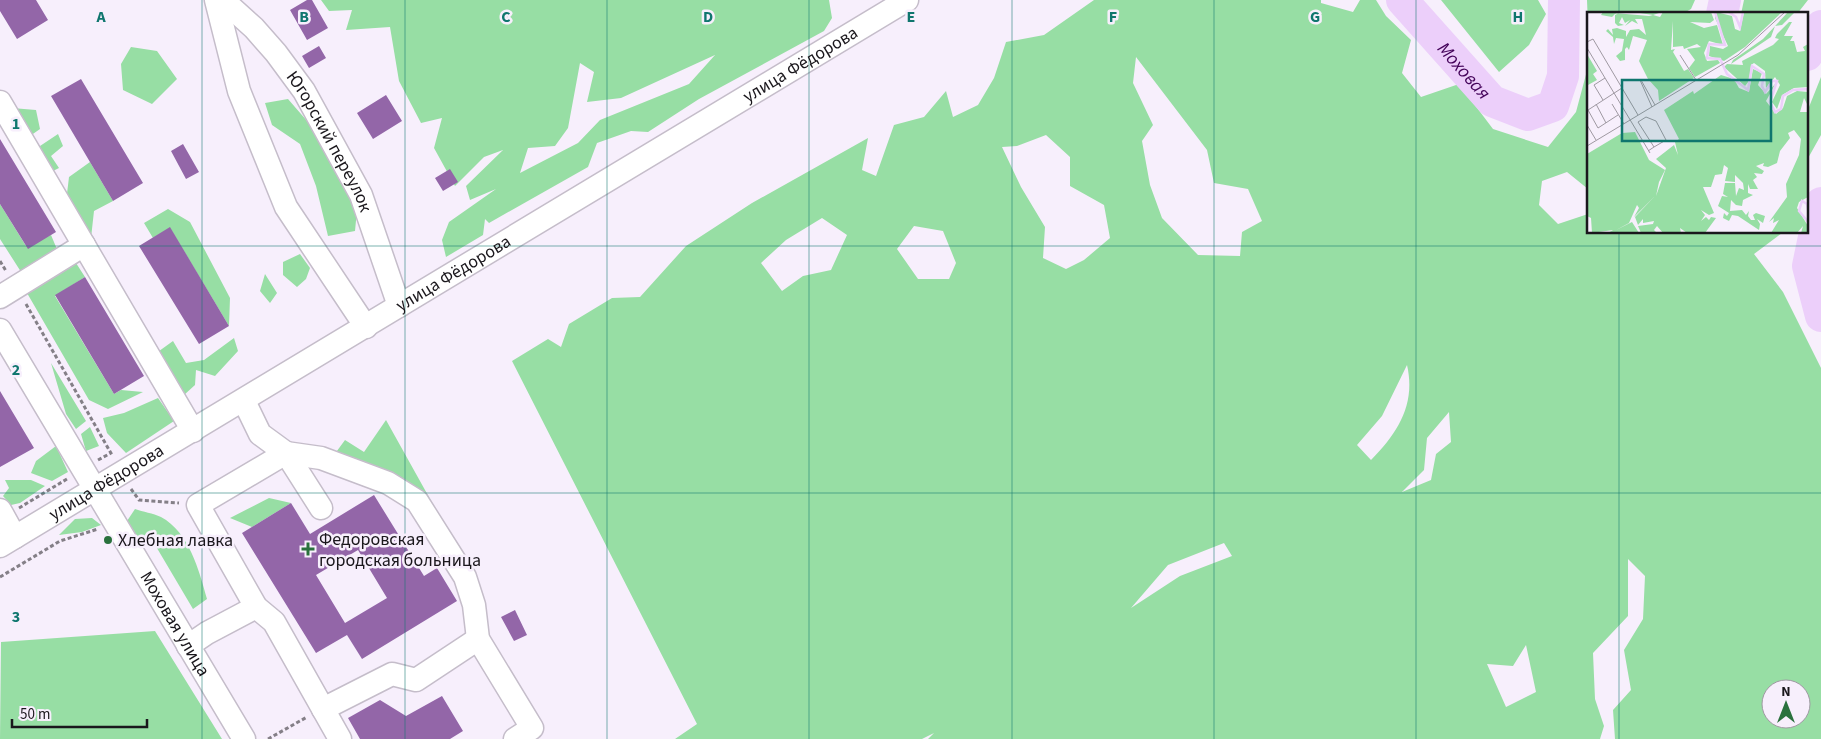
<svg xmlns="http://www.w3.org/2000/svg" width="1821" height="739" font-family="'Source Sans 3',sans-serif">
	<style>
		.green { fill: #97dea4; fill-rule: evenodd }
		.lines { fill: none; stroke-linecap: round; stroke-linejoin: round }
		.river { stroke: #eccffa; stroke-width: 32 }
		.building { fill: #9366a8; fill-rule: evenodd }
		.minor-casing { stroke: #c5bdca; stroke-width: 25 }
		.path { stroke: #847f87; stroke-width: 3; stroke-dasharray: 4 2.5; stroke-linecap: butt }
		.minor { stroke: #fff; stroke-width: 22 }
		.grid { fill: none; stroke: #0f766e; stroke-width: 1; stroke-opacity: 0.55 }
		.poi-dot { fill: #2a713d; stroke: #f7effc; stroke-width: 2 }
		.labels { text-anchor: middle; stroke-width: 5; stroke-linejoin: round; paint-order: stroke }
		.street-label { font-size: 18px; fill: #1a171c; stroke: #f7effc }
		.poi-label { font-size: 18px; fill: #1a171c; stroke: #f7effc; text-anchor: start }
		.water-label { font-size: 19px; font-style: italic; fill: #44035a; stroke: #f7effc }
		.inset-river { fill: none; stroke: #eccffa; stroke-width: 2.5 }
		.inset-road { fill: none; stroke: #9f99a2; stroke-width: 1 }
		.view { fill: #0f766e; fill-opacity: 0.15; stroke: #0f766e; stroke-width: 2.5 }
		.inset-edge { fill: none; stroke: #1a171c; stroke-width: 2.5 }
		.grid-label { font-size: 16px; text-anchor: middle; font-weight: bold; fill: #0f766e; stroke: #f7effc; stroke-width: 5; stroke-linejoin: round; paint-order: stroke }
	</style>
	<rect width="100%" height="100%" fill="#f7effc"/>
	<!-- green -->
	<path class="green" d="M 321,0 L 829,0 L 832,18 L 824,31 L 699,99 L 648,132 L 631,131 L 597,143 L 588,167 L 489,223 L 485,219 L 483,235 L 446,257 L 442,240 L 449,222 L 496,189 L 470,200 L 466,186 L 503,150 L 484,157 L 455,186 L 434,148 L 442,118 L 421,123 L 399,81 L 390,27 L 346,30 L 352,10 L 329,11 ZM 715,55 L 689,84 L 600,120 L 578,143 L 520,173 L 528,148 L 555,146 L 568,128 L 580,63 L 594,72 L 587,102 L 621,98 Z
		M 1094,0 L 1321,0 L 1321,3 L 1353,12 L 1360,0 L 1376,0 L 1386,16 L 1411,40 L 1402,73 L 1421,97 L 1459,84 L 1493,129 L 1548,147 L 1576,112 L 1588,67 L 1588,189 L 1567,172 L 1542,181 L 1539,205 L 1558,224 L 1588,214 L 1588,232 L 1782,233 L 1754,254 L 1783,292 L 1821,368 L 1821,739 L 1615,739 L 1613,710 L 1631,690 L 1624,650 L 1643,619 L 1645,576 L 1628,559 L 1628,616 L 1593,653 L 1595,699 L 1604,726 L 1600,739 L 928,739 L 934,733 L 922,739 L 675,739 L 697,724 L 512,361 L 548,339 L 561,347 L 569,324 L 612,298 L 640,297 L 686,246 L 752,203 L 868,138 L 862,170 L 876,176 L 894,125 L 924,117 L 946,91 L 953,117 L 978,105 L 994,78 L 1006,42 L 1044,35 ZM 1136,57 L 1207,150 L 1214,183 L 1248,189 L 1262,221 L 1242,232 L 1240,256 L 1198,255 L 1162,218 L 1150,185 L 1142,141 L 1153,125 L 1133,83 ZM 1046,135 L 1070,157 L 1070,186 L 1104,205 L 1110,238 L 1084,260 L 1066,269 L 1043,258 L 1045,227 L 1021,187 L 1002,147 L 1017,146 ZM 822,218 L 847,235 L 831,270 L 803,276 L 782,291 L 761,263 L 786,240 ZM 914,226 L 943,231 L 956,263 L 949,279 L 918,279 L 897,249 ZM 1407,365 C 1416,404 1398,433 1371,460 L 1357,445 L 1382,416 ZM 1449,412 L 1451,442 L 1436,454 L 1431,480 L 1402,492 L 1424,470 L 1427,438 ZM 1224,543 L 1232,556 L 1180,576 L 1131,608 L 1168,565 ZM 1526,645 L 1536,692 L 1506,707 L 1487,664 L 1513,666 ZM 1771,689 L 1801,689 L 1801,719 L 1771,719 Z
		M 1441,0 L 1538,0 L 1546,14 L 1529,45 L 1499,72 Z
		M 1587,0 L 1695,0 L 1691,9 L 1682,14 L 1588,14 L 1588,26 Z
		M 1744,0 L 1808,0 L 1797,14 L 1741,14 Z
		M 131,47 L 157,51 L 177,79 L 152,104 L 123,90 L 121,64 Z
		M 1821,77 L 1821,135 L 1807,160 L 1807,112 Z
		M 288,99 L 314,129 L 357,210 L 355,231 L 328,236 L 316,186 L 300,144 L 272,125 L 265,103 Z
		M 12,108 L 36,110 L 40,129 L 30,136 Z
		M 58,134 L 63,146 L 51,156 L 59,168 L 51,172 L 37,148 Z
		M 90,162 L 113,201 L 94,211 L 91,238 L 66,202 L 69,177 Z
		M 0,204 L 26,246 L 51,235 L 59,254 L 23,275 L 0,239 Z
		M 168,209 L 190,222 L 230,298 L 229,326 L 170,228 L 153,238 L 144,223 Z
		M 300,254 L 310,268 L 306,279 L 297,287 L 283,275 L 283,262 Z
		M 76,263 L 85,277 L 55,296 L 114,394 L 121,390 L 143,392 L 108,409 L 89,400 L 27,293 Z
		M 265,274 L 277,293 L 270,303 L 260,291 Z
		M 234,338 L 238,351 L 215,376 L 196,370 L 195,385 L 184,395 L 155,354 L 173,341 L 186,363 L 204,360 Z
		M 51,363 L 86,421 L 76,429 L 66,414 Z
		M 158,398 L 174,421 L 126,453 L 107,433 L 103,418 L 124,413 Z
		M 386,420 L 464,560 L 409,493 L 334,455 L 345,440 L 364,452 Z
		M 90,427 L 99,446 L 86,451 L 81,434 Z
		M 56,446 L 68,472 L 52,481 L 31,473 L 36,461 Z
		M 5,480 L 31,480 L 45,486 L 20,503 L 11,505 L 3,496 L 9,488 Z
		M 269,498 L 291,503 L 252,527 L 230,518 Z
		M 135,509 C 143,512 153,513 161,517 C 189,532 199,570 207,599 L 193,609 L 151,538 L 132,545 L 127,521 Z
		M 92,518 L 101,525 L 82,532 L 59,535 L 75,519 Z
		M 155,631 L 222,739 L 0,739 L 1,642 Z"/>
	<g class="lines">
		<!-- river -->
		<g class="river">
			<path id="s1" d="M 1402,0 L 1492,101 L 1528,115 L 1553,106 L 1563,76 L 1564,0"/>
			<path d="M 1722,14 L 1725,0"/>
			<path d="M 1807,55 L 1821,26"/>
			<path d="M 1821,203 L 1808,266 L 1821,316"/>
		</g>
	</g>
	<!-- building -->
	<path class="building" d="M 0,0 L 36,0 L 48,20 L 17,39 L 0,11 Z
		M 307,0 L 312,0 L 328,28 L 307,40 L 290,10 Z
		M 319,46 L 326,58 L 309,68 L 302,56 Z
		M 81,79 L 143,183 L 113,201 L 51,96 Z
		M 386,95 L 402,121 L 373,139 L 357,113 Z
		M 0,139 L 56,232 L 28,249 L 0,204 Z
		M 183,144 L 199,172 L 186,179 L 171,151 Z
		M 450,169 L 458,182 L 443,191 L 435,178 Z
		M 170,227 L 229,326 L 199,344 L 139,246 Z
		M 85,277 L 144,376 L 114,394 L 55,295 Z
		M 0,391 L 34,448 L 0,467 Z
		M 374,495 L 424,576 L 437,568 L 457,601 L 362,659 L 347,635 L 316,653 L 242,533 L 291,503 L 310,534 ZM 358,550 L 387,598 L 345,623 L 316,575 Z
		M 515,610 L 527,635 L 514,641 L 501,617 Z
		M 442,696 L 463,731 L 450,739 L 360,739 L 348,718 L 380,700 L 406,716 Z"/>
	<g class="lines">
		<!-- minor casing -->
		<g class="minor-casing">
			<g id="minor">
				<path d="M 216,0 L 239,91 L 286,207 L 366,327"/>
				<path id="s2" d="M 223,0 L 254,28 L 276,53 L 304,91 L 361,195 L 399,306"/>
				<path d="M 0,102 L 193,431"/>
				<path d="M 0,297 L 84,245"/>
				<path id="s3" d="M 0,330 L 244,739"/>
				<path d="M 244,401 L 260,434 L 286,453 L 321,508"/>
				<path d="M 0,510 L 15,537"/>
				<path id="s4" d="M 0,546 L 907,0"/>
				<path d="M 188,646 L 207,633 L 256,607"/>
				<path d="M 323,709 L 392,674 L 416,680 L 478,639"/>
				<path d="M 340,739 L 274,622 L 256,607 L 198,505 L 286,453 L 321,458 L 388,483 L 417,501 L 465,577 L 474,605 L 478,639 L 532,728 L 515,739"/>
			</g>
		</g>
		<!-- path -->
		<path class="path" d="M 0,261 L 6,271
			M 26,304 L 112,455
			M 98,460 L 111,453
			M 131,489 L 139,500 L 179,503
			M 19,508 L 67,479
			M 0,577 L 60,541 L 98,529
			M 268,739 L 307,717"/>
		<!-- minor -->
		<use href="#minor" class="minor"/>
	</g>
	<!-- grid -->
	<path class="grid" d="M 202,0 L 202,739M 405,0 L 405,739M 607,0 L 607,739M 809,0 L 809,739M 1012,0 L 1012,739M 1214,0 L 1214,739M 1416,0 L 1416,739M 1619,0 L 1619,14M 1619,232 L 1619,739M 0,246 L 1821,246M 0,493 L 1821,493"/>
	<!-- markers -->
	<g class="poi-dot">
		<circle cx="108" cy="540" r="5"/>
		<path d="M305.5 541.5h5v5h5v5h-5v5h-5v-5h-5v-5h5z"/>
	</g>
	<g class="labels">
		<!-- street labels -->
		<g class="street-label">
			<text dy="6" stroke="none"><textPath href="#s4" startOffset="934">улица Фёдорова</textPath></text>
			<text dy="6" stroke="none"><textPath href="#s2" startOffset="179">Югорский переулок</textPath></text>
			<text dy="6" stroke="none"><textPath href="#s4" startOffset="529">улица Фёдорова</textPath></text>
			<text dy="6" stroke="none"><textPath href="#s4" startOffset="124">улица Фёдорова</textPath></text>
			<text dy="6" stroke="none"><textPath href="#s3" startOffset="342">Моховая улица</textPath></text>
		</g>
		<!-- poi labels -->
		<g class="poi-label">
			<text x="319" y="545">Федоровская<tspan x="319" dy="21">городская больница</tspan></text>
			<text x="118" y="546">Хлебная лавка</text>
		</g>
		<!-- water labels -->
		<g class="water-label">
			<text dy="7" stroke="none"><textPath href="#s1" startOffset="94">Моховая</textPath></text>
		</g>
	</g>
	<!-- overview -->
	<g transform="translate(1587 12)">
		<rect width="221" height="221" fill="#f7effc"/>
		<path d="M 16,0 L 62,4 L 66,3 L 46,0 L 75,0 L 66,3 L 73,5 L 76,0 L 124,0 L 127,8 L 123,11 L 103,10 L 117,16 L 130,13 L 136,33 L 122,29 L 117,41 L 120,49 L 131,48 L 133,51 L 108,65 L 102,56 L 108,48 L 100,37 L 114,35 L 110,32 L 97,37 L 96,34 L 86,35 L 86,9 L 84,38 L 88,37 L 86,40 L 97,59 L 101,57 L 107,66 L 72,89 L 71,78 L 61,67 L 52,49 L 60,28 L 46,24 L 42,38 L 40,35 L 38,37 L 38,48 L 33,49 L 29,44 L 35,39 L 37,27 L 29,26 L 27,32 L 26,25 L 19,19 L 21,17 L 26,23 L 25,17 L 30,16 L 39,19 L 39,25 L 43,18 L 52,17 L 59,23 L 55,7 L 48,7 L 51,12 L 45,9 L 38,14 L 43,8 L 38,11 L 35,5 L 32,11 L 37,13 L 31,14 L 28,11 L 28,3 L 32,1 L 28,2 L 25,5 L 14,3 ZM 129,0 L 145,4 L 148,17 L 153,19 L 157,0 L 195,0 L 158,35 L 137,49 L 122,44 L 123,34 L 136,37 L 141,34 L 128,6 ZM 201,0 L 208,0 L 195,13 L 188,14 L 184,25 L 144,52 L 146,48 L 176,27 ZM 202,10 L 205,10 L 197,24 L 206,24 L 203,29 L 207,29 L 210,40 L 218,39 L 216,35 L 221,32 L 221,75 L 207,76 L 195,83 L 190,97 L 185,90 L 193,73 L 188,65 L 179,76 L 178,59 L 167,51 L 164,53 L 162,69 L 158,74 L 137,55 L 140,52 L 156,53 L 155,49 L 186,33 L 192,27 L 188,26 L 190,22 ZM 0,42 L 10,59 L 6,62 L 10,68 L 1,73 ZM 166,57 L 175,61 L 171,73 L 179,82 L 189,71 L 179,89 L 189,102 L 196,96 L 200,84 L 210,79 L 221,80 L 221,94 L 217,86 L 213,100 L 221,100 L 221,185 L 212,190 L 210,196 L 221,214 L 221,220 L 214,221 L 216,214 L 210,221 L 184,221 L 192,208 L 186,211 L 187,206 L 182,210 L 200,185 L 199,172 L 212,143 L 214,127 L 207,118 L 201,121 L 203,126 L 193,139 L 190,151 L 181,155 L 176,154 L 177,151 L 169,154 L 177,159 L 175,162 L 167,161 L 170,165 L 166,168 L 171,177 L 163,177 L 161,172 L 161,181 L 166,183 L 156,188 L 155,194 L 149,193 L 144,188 L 143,199 L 155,198 L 159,203 L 162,199 L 161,204 L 164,208 L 168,208 L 166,203 L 169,201 L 178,204 L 176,211 L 170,207 L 173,212 L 172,218 L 151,204 L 145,203 L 142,209 L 136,206 L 137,201 L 140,204 L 142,201 L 131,194 L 135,184 L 141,185 L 136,182 L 138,171 L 148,171 L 149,184 L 152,176 L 157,178 L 156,171 L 148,163 L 148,170 L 138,169 L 141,156 L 137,153 L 135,162 L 128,163 L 124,175 L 116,175 L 127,201 L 122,203 L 114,198 L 118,203 L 114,209 L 119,205 L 122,208 L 124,205 L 129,206 L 118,221 L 100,221 L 93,216 L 94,221 L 76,221 L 70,214 L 67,218 L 70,221 L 54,221 L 51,214 L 66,212 L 67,209 L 56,211 L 56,207 L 51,213 L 48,205 L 68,184 L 47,205 L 52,196 L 50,193 L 42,211 L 29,218 L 45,210 L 52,221 L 21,221 L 26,218 L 5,221 L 4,206 L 0,204 L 0,142 L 35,121 L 48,120 L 62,148 L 78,158 L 72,170 L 69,184 L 79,156 L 69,147 L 87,133 L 91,143 L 88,130 L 92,127 L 77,98 L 106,79 L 107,82 L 134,63 L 147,67 L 152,76 L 162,80 Z" fill="#97dea4"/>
		<path class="inset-river" d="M 128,0 L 138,33 L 122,32 L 120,46 L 133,47 L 140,62 L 161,78 L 165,54 L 177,62 L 175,74 L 178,80 L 185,69 L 190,69 L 183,90 L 188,100 L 194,97 L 196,84 L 206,78 L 222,77M 142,0 L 149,5 L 153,15 L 156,0M 222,203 L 220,192 L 215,189 L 212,199 L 222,211"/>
		<path class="inset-road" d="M 0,30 L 6,27 L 51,103M 0,36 L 63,141M 93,43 L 109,68M 53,68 L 65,95M 54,68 L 68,93M 16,88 L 7,73 L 18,66M 9,92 L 19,111M 25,92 L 37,112M 31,103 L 11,116 L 1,98 L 35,76M 0,113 L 9,128M 0,134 L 151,43 L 198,0M 61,139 L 67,135 L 79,128 L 69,109 L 59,105 L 51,110 L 67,135"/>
		<path class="view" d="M 35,68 L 184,68 L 184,129 L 35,129 Z"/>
		<rect width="221" height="221" class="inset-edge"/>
	</g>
	<g class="grid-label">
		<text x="101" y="22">A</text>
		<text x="304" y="22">B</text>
		<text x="506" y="22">C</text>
		<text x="708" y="22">D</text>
		<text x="911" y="22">E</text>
		<text x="1113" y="22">F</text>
		<text x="1315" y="22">G</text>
		<text x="1518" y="22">H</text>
		<text x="16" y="129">1</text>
		<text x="16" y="375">2</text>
		<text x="16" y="622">3</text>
	</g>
	<!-- north arrow -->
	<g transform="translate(1786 704)"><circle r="24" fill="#f7effc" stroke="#9f99a2"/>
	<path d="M0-4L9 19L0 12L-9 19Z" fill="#2a713d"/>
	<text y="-8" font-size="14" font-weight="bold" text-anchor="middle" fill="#1a171c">N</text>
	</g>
	<!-- scale -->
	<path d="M12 719v8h135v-8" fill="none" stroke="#1a171c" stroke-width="2.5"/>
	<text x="20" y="719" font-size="15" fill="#1a171c" stroke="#f7effc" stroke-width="4" paint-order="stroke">50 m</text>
</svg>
